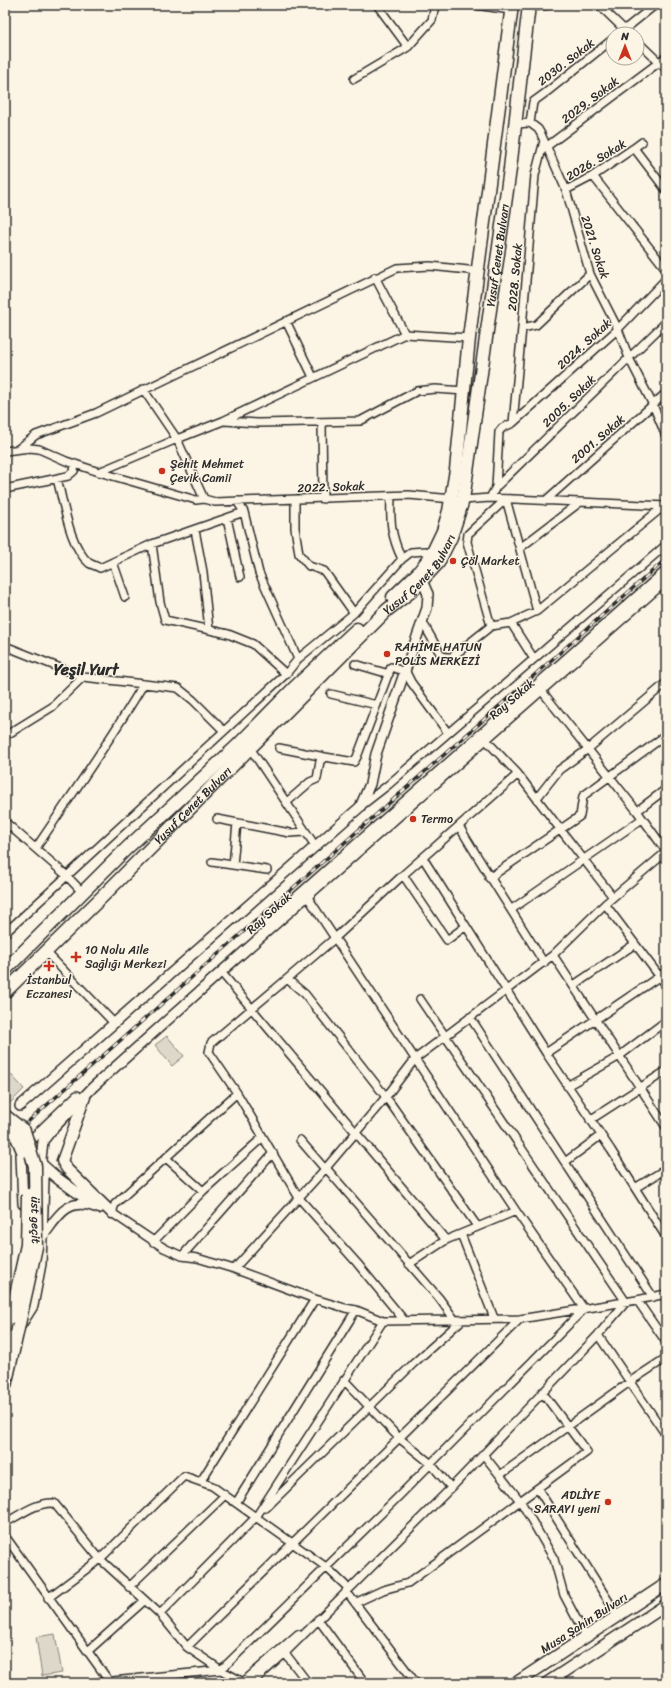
<svg xmlns="http://www.w3.org/2000/svg" width="671" height="1688" font-family="Sriracha,sans-serif">
	<style>
		.green { fill: #ded8ca; stroke: #84827a }
		.lines { fill: none; stroke-linecap: round; stroke-linejoin: round }
		.minor-casing { stroke: #2b2b2b; stroke-width: 10 }
		.tertiary-casing { stroke: #2b2b2b; stroke-width: 12 }
		.secondary-casing { stroke: #2b2b2b; stroke-width: 13 }
		.primary-casing { stroke: #2b2b2b; stroke-width: 14 }
		.trunk-casing { stroke: #2b2b2b; stroke-width: 15 }
		.minor { stroke: #fcf5e5; stroke-width: 7 }
		.tertiary { stroke: #fcf5e5; stroke-width: 9 }
		.secondary { stroke: #fcf5e5; stroke-width: 10 }
		.primary { stroke: #fcf5e5; stroke-width: 11 }
		.trunk { stroke: #fcf5e5; stroke-width: 12 }
		.rail-casing { stroke: #2b2b2b; stroke-width: 3.5 }
		.rail { stroke: #fcf5e5; stroke-width: 2; stroke-dasharray: 6; stroke-linecap: butt }
		.trunk-bridge-casing { stroke: #2b2b2b; stroke-width: 15; stroke-linecap: butt }
		.trunk-bridge { stroke: #fcf5e5; stroke-width: 12 }
		.poi-dot { fill: #c8321e; stroke: #fcf5e5; stroke-width: 1.5 }
		.labels { text-anchor: middle; stroke-width: 3; stroke-linejoin: round; paint-order: stroke }
		.street-label { font-size: 12px; fill: #2b2b2b; stroke: #fcf5e5 }
		.poi-label { font-size: 12px; fill: #2b2b2b; stroke: #fcf5e5; text-anchor: start }
		.district-label { font-size: 16px; font-weight: bold; fill: #2b2b2b; stroke: #fcf5e5 }
	</style>
	<rect width="100%" height="100%" fill="#fcf5e5"/>
	<filter id="ink" filterUnits="userSpaceOnUse"><feTurbulence type="fractalNoise" baseFrequency=".025" numOctaves="2"/><feDisplacementMap in="SourceGraphic" scale="8" xChannelSelector="R" yChannelSelector="G"/><feConvolveMatrix kernelMatrix="1 2 1 2 8 2 1 2 1" color-interpolation-filters="sRGB"/></filter>
	<g filter="url(#ink)">
		<!-- green -->
		<path class="green" d="M 167,1036 L 184,1056 L 172,1066 L 155,1045 Z
			M 5,1068 L 24,1089 L 8,1105 L 5,1103 Z
			M 55,1634 L 62,1673 L 42,1676 L 36,1637 Z"/>
		<g class="lines">
			<!-- minor casing -->
			<g class="minor-casing">
				<path id="minor" d="M 377,5 L 408,47
					M 475,5 L 511,10
					M 599,5 L 629,34
					M 529,7 L 550,5
					M 619,34 L 655,5
					M 637,41 L 666,69
					M 354,79 L 408,47 L 432,20 L 435,5
					M 530,123 L 533,102 L 548,91 L 613,39
					M 516,124 L 530,123 L 538,129 L 541,134 L 566,190 L 590,274 L 618,329 L 629,358 L 653,405 L 666,436
					M 544,141 L 535,175 L 522,328 L 536,325 L 590,274
					M 546,147 L 666,57
					M 634,148 L 642,142
					M 593,176 L 666,269
					M 566,190 L 593,176 L 634,148 L 666,190
					M 375,277 L 405,334
					M 286,321 L 313,377
					M 224,421 L 258,423 L 360,421 L 417,391 L 435,389 L 465,391
					M 322,422 L 323,499
					M 513,423 L 618,329 L 666,279
					M 18,449 L 36,435 L 96,413 L 397,268 L 430,266 L 478,271
					M 5,451 L 30,448 L 39,449 L 66,461 L 99,472 L 196,500 L 204,499 L 215,502 L 409,495 L 463,500 L 490,498 L 666,506
					M 99,472 L 177,439 L 143,389
					M 57,479 C 64,503 69,546 89,563 C 92,565 97,566 100,568 L 152,544 L 244,512 L 237,501
					M 496,487 L 499,432 L 502,428 L 513,423 L 522,328
					M 5,489 L 68,476 L 74,471 L 75,464
					M 391,496 C 390,522 391,536 402,559
					M 490,498 L 496,487 L 666,322
					M 204,499 L 177,439 L 223,421 L 405,334 L 469,338
					M 295,500 L 295,528 L 299,554 L 309,566 L 324,571 L 354,613
					M 545,501 L 666,393
					M 244,512 L 259,573 L 298,659
					M 227,518 L 240,577
					M 195,530 L 203,572 L 209,630
					M 152,544 L 160,602 L 165,620 L 228,634 L 253,644 L 286,674
					M 520,548 L 579,503
					M 113,562 L 125,597
					M 422,621 L 441,655 L 446,657 L 452,657 L 491,626 L 511,623 L 537,611 L 664,506
					M 511,623 L 534,659
					M 491,626 L 467,542 L 468,534 L 506,499 L 537,611
					M 5,646 L 83,677 L 178,688 L 193,700 L 224,731
					M 355,664 L 389,674
					M 541,690 L 637,811 L 666,851
					M 331,694 L 377,705
					M 5,736 L 52,707 L 83,677
					M 485,739 L 518,774 L 560,829 L 613,897
					M 250,748 L 316,847
					M 279,748 L 325,757
					M 537,798 L 559,770 L 588,749 L 666,683
					M 287,802 L 310,782 L 317,779 L 320,761 L 325,757 L 354,762 L 357,757 L 391,667 L 406,672 L 411,682 L 448,733
					M 361,806 L 388,785 L 666,545
					M 637,811 L 666,789
					M 217,819 L 290,833 L 305,832
					M 5,822 L 66,875 L 83,893
					M 459,826 C 486,872 516,917 544,963
					M 36,848 C 72,794 110,741 143,685
					M 423,858 L 546,1053 L 611,1150 L 666,1237
					M 212,862 L 267,870
					M 233,865 L 237,823
					M 403,875 L 447,940 L 466,926
					M 489,878 L 580,816 L 583,796 L 666,735
					M 605,904 L 666,985
					M 512,909 L 642,819
					M 5,933 L 286,674 L 298,659 L 354,613 L 402,559 L 411,552 L 425,551
					M 46,952 L 113,1022
					M 553,955 L 666,1127
					M 221,972 L 446,1240
					M 287,979 L 334,939 L 403,875 L 518,774
					M 574,985 L 635,944
					M 470,1017 L 653,1297
					M 546,1053 L 666,972
					M 567,1086 L 618,1057 L 666,1021
					M 237,1093 L 115,1204 L 112,1213 L 164,1248 L 182,1256 L 197,1258 L 234,1269 L 315,1299 L 345,1308 L 356,1310 L 383,1321 L 520,1319 L 637,1300 L 666,1294
					M 590,1120 L 666,1071
					M 300,1140 L 325,1169
					M 166,1158 L 203,1191
					M 565,1162 L 600,1136
					M 326,1168 L 439,1298 L 455,1320
					M 635,1188 L 666,1169
					M 461,1234 L 494,1318
					M 153,1242 L 203,1191 L 263,1137
					M 182,1256 L 273,1153
					M 409,1264 L 446,1240 L 516,1211
					M 234,1269 L 325,1169 L 386,1097 L 415,1059 L 553,955 L 605,904 L 666,852
					M 637,1300 L 666,1342
					M 403,1319 L 357,1263 L 299,1198 L 237,1093 L 209,1052 L 211,1043 L 287,979 L 305,994 L 386,1097 L 477,1226
					M 598,1335 L 666,1435
					M 344,1380 L 399,1438 L 430,1463 L 448,1484
					M 483,1454 L 521,1502 L 554,1559 L 564,1595 L 586,1637
					M 500,1475 L 631,1381 L 666,1358
					M 201,1481 L 315,1299
					M 538,1489 L 618,1616
					M 236,1503 L 356,1310
					M 266,1508 L 414,1363 L 462,1320
					M 5,1523 C 20,1515 36,1502 54,1503 L 100,1559 L 160,1614 L 187,1647 L 221,1670 L 396,1499 L 584,1309 L 516,1211 L 307,896
					M 5,1536 L 109,1681
					M 129,1587 L 225,1495
					M 346,1591 L 416,1683
					M 48,1598 L 100,1559 L 184,1476 L 212,1486 L 326,1567 L 345,1585
					M 355,1603 L 383,1590 L 408,1583 L 587,1452 L 542,1392
					M 160,1614 L 256,1517 L 383,1321
					M 318,1619 L 365,1683
					M 187,1647 L 520,1319
					M 88,1651 L 144,1601
					M 285,1653 L 308,1683
					M 93,1683 L 221,1670 L 243,1682
					M 242,1683 L 298,1634
					M 252,1683 L 285,1653 L 452,1487 L 598,1335 L 626,1302 L 420,999"/>
			</g>
			<!-- tertiary casing -->
			<g class="tertiary-casing">
				<path id="tertiary" d="M 264,926 L 666,571
					M 20,1106 L 360,807 L 370,784 L 376,754 L 427,608 L 428,594 L 420,576
					M 23,1204 L 21,1155 L 29,1142 L 77,1096
					M 43,1236 C 58,1216 67,1197 95,1207
					M 21,1325 L 33,1306 L 41,1264 L 44,1180 L 41,1159 L 43,1141 L 51,1131 L 93,1087 L 221,972 L 666,580"/>
			</g>
			<!-- secondary casing -->
			<g class="secondary-casing">
				<path id="secondary" d="M 85,1097 L 62,1161 L 67,1169 L 112,1213
					M 30,1154 L 57,1178 L 99,1208"/>
			</g>
			<!-- primary casing -->
			<g class="primary-casing">
				<path id="primary" d="M 516,1683 L 666,1584
					M 547,1683 L 666,1605"/>
			</g>
			<!-- trunk casing -->
			<g class="trunk-casing">
				<g id="trunk">
					<path d="M 393,597 L 418,573 L 431,556 L 443,531 L 449,511 L 456,470 L 469,338 L 512,5"/>
					<path d="M 5,970 L 126,849 L 237,746 L 294,688 L 357,629"/>
					<path id="s1" d="M 5,992 L 106,893 L 387,610 L 414,589 L 438,563 L 451,537 L 463,500 L 510,169 L 529,5"/>
					<path d="M 5,1341 L 11,1317"/>
					<path d="M 5,1386 L 17,1333"/>
				</g>
			</g>
			<!-- minor -->
			<use href="#minor" class="minor"/>
			<!-- tertiary -->
			<use href="#tertiary" class="tertiary"/>
			<!-- secondary -->
			<use href="#secondary" class="secondary"/>
			<!-- primary -->
			<use href="#primary" class="primary"/>
			<!-- trunk -->
			<use href="#trunk" class="trunk"/>
			<!-- rail casing -->
			<g class="rail-casing">
				<path id="rail" d="M 5,1142 L 666,559"/>
			</g>
			<!-- rail -->
			<use href="#rail" class="rail"/>
			<!-- trunk-bridge casing -->
			<g class="trunk-bridge-casing">
				<g id="trunk-bridge">
					<path id="s2" d="M 5,1116 L 24,1131 L 35,1166 L 36,1247 L 17,1333"/>
					<path d="M 5,1128 L 17,1137 L 23,1151"/>
					<path d="M 11,1317 L 27,1245 L 28,1195"/>
				</g>
			</g>
			<!-- trunk-bridge -->
			<use href="#trunk-bridge" class="trunk-bridge"/>
		</g>
	</g>
	<!-- markers -->
	<g class="poi-dot">
		<circle cx="162" cy="471" r="4"/>
		<circle cx="453" cy="561" r="4"/>
		<circle cx="387" cy="654" r="4"/>
		<circle cx="413" cy="819" r="4"/>
		<path d="M74 951h4v4h4v4h-4v4h-4v-4h-4v-4h4z"/>
		<path d="M47 960h4v4h4v4h-4v4h-4v-4h-4v-4h4z"/>
		<circle cx="608" cy="1502" r="4"/>
	</g>
	<g class="labels">
		<!-- street labels -->
		<g class="street-label">
			<text transform="translate(566 62) rotate(-38)" y="4">2030. Sokak</text>
			<text transform="translate(590 100) rotate(-37)" y="4">2029. Sokak</text>
			<text transform="translate(596 160) rotate(-31)" y="4">2026. Sokak</text>
			<text transform="translate(595 247) rotate(72)" y="4">2021. Sokak</text>
			<text dy="4" stroke="none"><textPath href="#s1" startOffset="925">Yusuf Çenet Bulvarı</textPath></text>
			<text transform="translate(515 277) rotate(-85)" y="4">2028. Sokak</text>
			<text transform="translate(584 344) rotate(-42)" y="4">2024. Sokak</text>
			<text transform="translate(569 401) rotate(-44)" y="4">2005. Sokak</text>
			<text transform="translate(598 439) rotate(-41)" y="4">2001. Sokak</text>
			<text transform="translate(331 487) rotate(-2)" y="4">2022. Sokak</text>
			<text dy="4" stroke="none"><textPath href="#s1" startOffset="589">Yusuf Çenet Bulvarı</textPath></text>
			<text transform="translate(512 699) rotate(-41)" y="4">Ray Sokak</text>
			<text dy="4" stroke="none"><textPath href="#s1" startOffset="265">Yusuf Çenet Bulvarı</textPath></text>
			<text transform="translate(269 913) rotate(-42)" y="4">Ray Sokak</text>
			<text dy="4" stroke="none"><textPath href="#s2" startOffset="115">üst geçit</textPath></text>
			<text transform="translate(584 1623) rotate(-33)" y="4">Musa Şahin Bulvarı</text>
		</g>
		<!-- poi labels -->
		<g class="poi-label">
			<text x="170" y="468">Şehit Mehmet<tspan x="170" dy="14">Çevik Camii</tspan></text>
			<text x="461" y="565">Çöl Market</text>
			<text x="395" y="651">RAHİME HATUN<tspan x="395" dy="14">POLİS MERKEZİ</tspan></text>
			<text x="421" y="823">Termo</text>
			<text x="85" y="954">10 Nolu Aile<tspan x="85" dy="14">Sağlığı Merkezi</tspan></text>
			<text x="49" y="984" text-anchor="middle">İstanbul<tspan x="49" dy="14">Eczanesi</tspan></text>
			<text x="600" y="1499" text-anchor="end">ADLİYE<tspan x="600" dy="14">SARAYI yeni</tspan></text>
		</g>
		<!-- district labels -->
		<g class="district-label">
			<text x="86" y="675">Yeşil Yurt</text>
		</g>
	</g>
	<!-- margin -->
	<rect width="671" height="1688" fill="none" stroke="#fcf5e5" stroke-width="20"/>
	<rect x="10" y="10" width="651" height="1668" fill="none" stroke="#2b2b2b" stroke-width="1.5" filter="url(#ink)"/>
	<!-- north arrow -->
	<g transform="translate(625 46)"><circle r="19" fill="#fcf5e5" stroke="#a8a49b"/>
	<path d="M0-3L7 15L0 10L-7 15Z" fill="#c8321e"/>
	<text y="-6" font-size="11" font-weight="bold" text-anchor="middle" fill="#2b2b2b">N</text>
	</g>
</svg>
